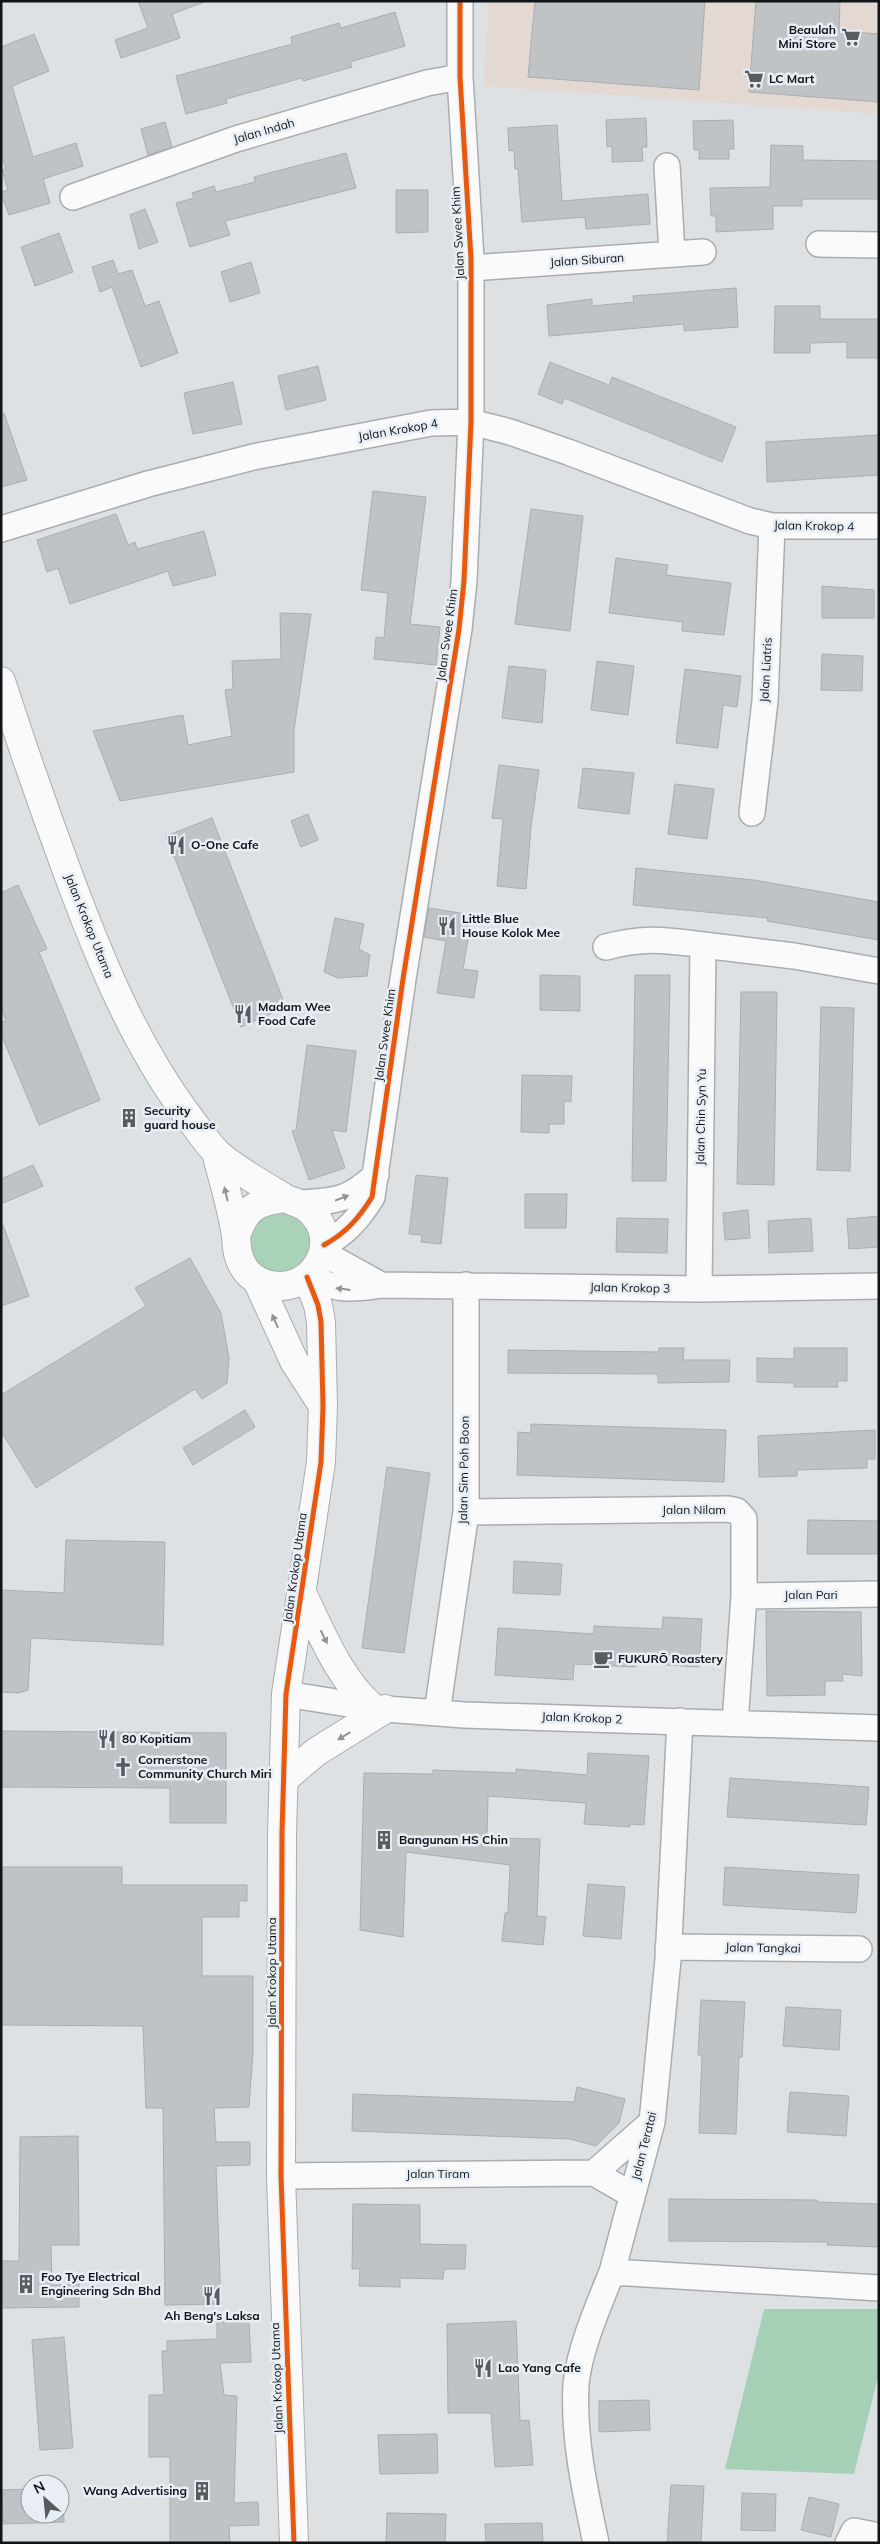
<svg xmlns="http://www.w3.org/2000/svg" width="880" height="2544" font-family="Mulish,sans-serif">
	<style>
		.commercial { fill: #e3d9d2 }
		.green { fill: #aad2b9 }
		.forest { fill: #a6d0b6 }
		.building { fill: #c0c3c5; stroke: #abadb0 }
		.lines { fill: none; stroke-linecap: round; stroke-linejoin: round }
		.street-casing { stroke: #aaadaf; stroke-width: 28 }
		.secondary-casing { stroke: #aaadaf; stroke-width: 30 }
		.street { stroke: #fafafb; stroke-width: 25 }
		.secondary { stroke: #fafafb; stroke-width: 28 }
		.cycleway-casing { stroke: #e7eef6; stroke-width: 8 }
		.cycleway { stroke: #e8590c; stroke-width: 5 }
		.oneway { fill: #929394 }
		.labels { text-anchor: middle; stroke-width: 5; stroke-linejoin: round; paint-order: stroke }
		.poi-label { font-size: 12px; font-weight: bold; fill: #121517; stroke: #e7eef6; text-anchor: start }
		.street-label { font-size: 12px; fill: #121517; stroke: #e7eef6 }
	</style>
	<rect width="100%" height="100%" fill="#dee1e4"/>
	<!-- commercial -->
	<path class="commercial" d="M 489,1 L 879,1 L 879,114 L 483,86 Z"/>
	<!-- green -->
	<path class="green" d="M 291,1211 L 310,1225 L 312,1258 L 287,1277 L 257,1268 L 247,1249 L 251,1227 L 268,1212 Z"/>
	<!-- forest -->
	<path class="forest" d="M 764,2309 L 879,2309 L 879,2373 L 854,2474 L 725,2469 Z"/>
	<!-- building -->
	<path class="building" d="M 138,1 L 201,1 L 202,3 L 172,14 L 180,38 L 121,58 L 115,40 L 148,28 Z
		M 535,1 L 705,1 L 699,90 L 528,77 Z
		M 756,1 L 840,1 L 839,31 L 879,34 L 879,102 L 749,92 Z
		M 395,12 L 405,46 L 350,62 L 352,67 L 303,81 L 302,78 L 226,99 L 227,103 L 186,114 L 176,76 L 292,44 L 291,37 L 339,23 L 341,28 Z
		M 34,34 L 49,71 L 12,86 L 33,157 L 76,143 L 83,166 L 43,179 L 50,203 L 9,215 L 1,194 L 1,192 L 8,190 L 2,170 L 6,169 L 1,155 L 1,47 Z
		M 646,118 L 647,147 L 642,147 L 643,161 L 612,162 L 612,146 L 607,147 L 606,120 Z
		M 733,120 L 734,149 L 729,149 L 729,159 L 699,159 L 699,150 L 694,150 L 693,121 Z
		M 165,122 L 172,147 L 148,155 L 141,129 Z
		M 557,125 L 562,201 L 648,194 L 650,224 L 586,229 L 585,217 L 522,222 L 518,169 L 515,169 L 514,150 L 509,151 L 508,128 Z
		M 771,145 L 803,146 L 803,160 L 879,161 L 879,199 L 802,199 L 802,206 L 773,206 L 773,229 L 716,232 L 716,216 L 711,216 L 710,188 L 770,187 Z
		M 346,153 L 356,188 L 225,221 L 230,235 L 190,247 L 176,203 L 194,198 L 192,193 L 214,186 L 216,192 L 255,182 L 254,177 Z
		M 396,190 L 428,190 L 428,232 L 396,233 Z
		M 145,209 L 158,242 L 139,249 L 130,215 Z
		M 59,233 L 73,272 L 35,286 L 21,247 Z
		M 113,260 L 118,274 L 132,270 L 145,306 L 159,301 L 178,353 L 141,367 L 112,287 L 100,292 L 92,267 Z
		M 251,262 L 260,293 L 230,302 L 221,272 Z
		M 736,288 L 738,327 L 684,331 L 684,324 L 549,336 L 547,305 L 592,299 L 592,306 L 634,302 L 633,296 Z
		M 775,306 L 820,306 L 820,319 L 879,319 L 879,358 L 847,358 L 847,342 L 810,343 L 810,353 L 774,353 Z
		M 550,362 L 609,385 L 612,377 L 736,427 L 722,462 L 564,398 L 562,404 L 538,394 Z
		M 318,366 L 326,400 L 286,410 L 278,376 Z
		M 233,382 L 242,424 L 193,434 L 184,393 Z
		M 4,413 L 27,480 L 1,487 L 1,414 Z
		M 879,435 L 879,475 L 767,482 L 766,442 Z
		M 373,491 L 426,497 L 410,624 L 440,627 L 436,665 L 374,659 L 376,637 L 384,638 L 388,593 L 361,590 Z
		M 531,509 L 583,516 L 570,631 L 515,624 Z
		M 116,514 L 128,545 L 135,542 L 137,549 L 204,531 L 216,575 L 173,586 L 168,571 L 70,604 L 58,568 L 47,572 L 37,540 Z
		M 616,558 L 668,565 L 666,575 L 731,583 L 724,635 L 682,631 L 683,622 L 609,613 Z
		M 822,586 L 874,590 L 874,618 L 822,618 Z
		M 280,613 L 311,614 L 294,730 L 294,772 L 120,801 L 93,731 L 183,715 L 188,745 L 232,736 L 225,690 L 233,689 L 232,661 L 281,659 Z
		M 822,654 L 863,656 L 862,691 L 821,690 Z
		M 597,661 L 634,666 L 628,715 L 591,710 Z
		M 509,666 L 546,670 L 542,723 L 502,718 Z
		M 685,669 L 741,676 L 737,707 L 723,705 L 718,748 L 676,743 Z
		M 499,765 L 539,770 L 531,827 L 526,889 L 497,886 L 503,819 L 492,818 Z
		M 583,768 L 634,773 L 629,814 L 578,808 Z
		M 675,784 L 714,789 L 707,839 L 668,834 Z
		M 308,814 L 318,840 L 301,847 L 291,821 Z
		M 212,818 L 286,1007 L 241,1027 L 166,836 Z
		M 636,868 L 754,880 L 879,902 L 879,940 L 767,921 L 768,918 L 633,905 Z
		M 18,885 L 47,949 L 39,952 L 100,1100 L 39,1125 L 1,1034 L 1,1022 L 6,1021 L 1,1006 L 1,893 Z
		M 429,908 L 472,915 L 463,969 L 478,971 L 474,998 L 437,993 L 446,941 L 424,937 Z
		M 335,918 L 364,924 L 359,949 L 370,955 L 367,976 L 338,978 L 324,972 Z
		M 540,975 L 580,976 L 580,1011 L 540,1010 Z
		M 635,975 L 670,975 L 666,1181 L 632,1181 Z
		M 741,992 L 777,992 L 774,1185 L 737,1184 Z
		M 821,1007 L 854,1008 L 850,1171 L 817,1170 Z
		M 307,1045 L 356,1051 L 346,1132 L 332,1130 L 345,1168 L 309,1180 L 292,1131 L 296,1130 Z
		M 522,1075 L 572,1076 L 571,1102 L 564,1101 L 564,1124 L 549,1124 L 549,1133 L 521,1132 Z
		M 33,1165 L 43,1186 L 1,1204 L 1,1179 Z
		M 416,1175 L 448,1178 L 441,1244 L 421,1242 L 422,1235 L 409,1234 Z
		M 525,1194 L 567,1194 L 566,1228 L 525,1228 Z
		M 748,1210 L 750,1238 L 725,1240 L 723,1213 Z
		M 879,1216 L 879,1247 L 849,1249 L 847,1219 Z
		M 617,1218 L 668,1219 L 667,1253 L 616,1252 Z
		M 811,1218 L 813,1251 L 769,1253 L 768,1221 Z
		M 3,1225 L 29,1296 L 1,1306 L 1,1226 Z
		M 190,1258 L 221,1313 L 229,1358 L 227,1383 L 202,1399 L 195,1389 L 36,1488 L 1,1431 L 1,1395 L 146,1306 L 135,1288 Z
		M 659,1348 L 684,1348 L 683,1360 L 730,1360 L 729,1382 L 658,1383 L 658,1374 L 508,1373 L 508,1350 L 659,1352 Z
		M 794,1348 L 847,1348 L 847,1381 L 837,1381 L 838,1387 L 794,1387 L 794,1383 L 757,1382 L 757,1358 L 794,1359 Z
		M 245,1410 L 255,1427 L 193,1465 L 183,1448 Z
		M 531,1424 L 726,1430 L 724,1482 L 517,1475 L 518,1432 L 531,1433 Z
		M 875,1430 L 875,1459 L 867,1459 L 867,1468 L 797,1470 L 797,1476 L 759,1477 L 758,1436 Z
		M 387,1467 L 430,1473 L 404,1653 L 362,1648 Z
		M 808,1520 L 879,1521 L 879,1554 L 807,1554 Z
		M 66,1540 L 165,1542 L 163,1645 L 31,1638 L 28,1690 L 19,1693 L 1,1692 L 1,1590 L 64,1593 Z
		M 514,1561 L 562,1564 L 560,1595 L 513,1593 Z
		M 766,1611 L 861,1612 L 862,1676 L 842,1674 L 843,1681 L 825,1681 L 825,1695 L 767,1696 Z
		M 663,1617 L 702,1619 L 699,1667 L 637,1663 L 636,1667 L 574,1664 L 573,1680 L 495,1675 L 498,1628 L 594,1634 L 594,1626 L 662,1629 Z
		M 1,1731 L 226,1733 L 226,1823 L 170,1823 L 170,1788 L 1,1787 Z
		M 588,1753 L 649,1756 L 644,1825 L 630,1824 L 630,1827 L 584,1824 L 586,1803 L 488,1796 L 487,1838 L 540,1839 L 537,1916 L 546,1917 L 543,1945 L 502,1941 L 505,1913 L 508,1913 L 510,1865 L 406,1852 L 403,1937 L 360,1930 L 364,1773 L 433,1774 L 433,1770 L 516,1773 L 516,1769 L 587,1775 Z
		M 730,1778 L 869,1787 L 866,1825 L 727,1817 Z
		M 1,1867 L 122,1867 L 122,1885 L 247,1885 L 247,1901 L 239,1901 L 239,1917 L 202,1917 L 202,1976 L 253,1976 L 253,2052 L 249,2107 L 214,2108 L 216,2142 L 250,2142 L 250,2165 L 216,2166 L 221,2304 L 165,2305 L 163,2108 L 146,2108 L 143,2026 L 1,2025 Z
		M 725,1867 L 859,1875 L 856,1913 L 723,1905 Z
		M 588,1884 L 625,1887 L 621,1939 L 583,1936 Z
		M 701,2000 L 745,2002 L 742,2057 L 739,2057 L 736,2134 L 699,2133 L 702,2055 L 698,2055 Z
		M 786,2007 L 841,2010 L 839,2050 L 783,2046 Z
		M 577,2087 L 625,2099 L 619,2123 L 596,2146 L 570,2139 L 352,2131 L 353,2094 L 574,2102 Z
		M 790,2092 L 849,2096 L 846,2136 L 787,2132 Z
		M 78,2136 L 79,2245 L 51,2245 L 52,2285 L 79,2284 L 79,2307 L 1,2308 L 1,2261 L 19,2261 L 20,2137 Z
		M 669,2199 L 817,2200 L 817,2202 L 879,2204 L 879,2247 L 827,2245 L 828,2242 L 669,2241 Z
		M 353,2204 L 420,2205 L 420,2244 L 466,2245 L 465,2269 L 444,2269 L 443,2279 L 400,2278 L 400,2287 L 359,2286 L 360,2269 L 352,2269 Z
		M 249,2321 L 251,2362 L 220,2363 L 224,2395 L 237,2396 L 234,2503 L 258,2502 L 259,2525 L 229,2526 L 230,2543 L 170,2543 L 170,2457 L 149,2457 L 149,2395 L 164,2395 L 162,2351 L 167,2351 L 167,2341 L 217,2339 L 217,2322 Z
		M 516,2321 L 520,2421 L 529,2420 L 533,2465 L 495,2467 L 491,2413 L 448,2413 L 447,2324 Z
		M 64,2337 L 73,2448 L 40,2450 L 32,2340 Z
		M 649,2400 L 650,2430 L 599,2432 L 599,2401 Z
		M 437,2434 L 438,2473 L 380,2474 L 378,2435 Z
		M 671,2485 L 704,2486 L 701,2543 L 667,2543 Z
		M 60,2488 L 63,2488 L 64,2522 L 3,2524 L 2,2490 L 30,2489 L 30,2514 L 60,2514 Z
		M 742,2493 L 776,2494 L 775,2531 L 741,2530 Z
		M 809,2497 L 839,2504 L 831,2537 L 801,2530 Z
		M 387,2513 L 446,2514 L 445,2543 L 386,2543 Z
		M 542,2523 L 543,2543 L 486,2543 L 485,2524 Z"/>
	<g class="lines">
		<!-- street casing -->
		<g class="street-casing">
			<path id="street" d="M 667,166 L 672,254
				M 73,197 L 236,139 L 427,83 L 460,77
				M 819,244 L 879,245
				M 471,268 L 703,252
				M 1,529 L 148,484 L 253,457 L 431,423 L 471,422 L 510,432 L 568,452 L 750,521 L 772,526 L 879,526
				M 752,813 L 765,701 L 772,526
				M 606,947 C 646,937 663,940 703,945
				M 301,1203 C 337,1201 349,1200 376,1175
				M 324,1245 C 346,1233 359,1218 372,1197 L 403,979 L 459,629 L 464,581 L 471,422 L 471,259 L 460,77 L 460,1
				M 323,1253 L 381,1285
				M 307,1277 C 336,1290 350,1290 381,1285 L 699,1289 L 879,1286
				M 699,1289 L 703,945 L 794,956 L 879,971
				M 466,1512 L 728,1509 L 737,1511 L 744,1519 L 744,1596 L 735,1723
				M 744,1596 L 879,1594
				M 286,1694 L 373,1708 L 464,1715 L 879,1728
				M 437,1713 L 466,1512 L 466,1285
				M 680,1721 L 668,1960 L 652,2122 L 612,2272 L 879,2288
				M 668,1947 L 859,1949
				M 594,2173 L 652,2122
				M 281,2176 L 594,2173 L 632,2195
				M 596,2543 C 585,2491 573,2438 576,2384 C 579,2350 599,2304 612,2272
				M 848,2543 L 854,2531 L 879,2536"/>
		</g>
		<!-- secondary casing -->
		<g class="secondary-casing">
			<path id="secondary" d="M 1,681 C 23,749 46,815 71,882 C 101,962 134,1042 185,1112 C 195,1125 204,1139 215,1151 C 227,1164 266,1187 283,1197 C 291,1202 299,1202 307,1208 C 347,1240 311,1300 263,1283 C 256,1280 247,1274 243,1266 C 237,1256 237,1248 236,1236 C 232,1208 223,1180 216,1152
				M 236,1236 C 245,1209 256,1201 285,1198
				M 257,1280 L 294,1361 L 323,1406
				M 302,1593 C 321,1632 339,1679 373,1708
				M 283,1780 L 316,1752 L 385,1709
				M 294,2543 L 281,2176 L 282,1834 L 286,1694 L 321,1462 L 323,1406 L 321,1322 L 318,1305 L 307,1277"/>
		</g>
		<!-- street -->
		<use href="#street" class="street"/>
		<!-- secondary -->
		<use href="#secondary" class="secondary"/>
		<!-- cycleway casing -->
		<g class="cycleway-casing">
			<path id="cycleway" d="M 324,1245 C 346,1233 359,1218 372,1197 L 403,979 L 459,629 L 464,581 L 471,422 L 471,259 L 460,77 L 460,1
				M 294,2543 L 281,2176 L 282,1834 L 286,1694 L 321,1462 L 323,1406 L 321,1322 L 318,1305 L 307,1277"/>
		</g>
		<!-- cycleway -->
		<use href="#cycleway" class="cycleway"/>
	</g>
	<!-- one-way arrows -->
	<defs><path id="oneway-solid" d="M-6-.8H1V-3.2L6.5 0L1 3.2V.8H-6Z" transform="scale(1.25)"/></defs>
	<g class="oneway">
		<use href="#oneway-solid" transform="translate(226 1194) rotate(-103)"/>
		<use href="#oneway-solid" transform="translate(342 1198) rotate(-21)"/>
		<use href="#oneway-solid" transform="translate(343 1289) rotate(-173)"/>
		<use href="#oneway-solid" transform="translate(275 1321) rotate(-114)"/>
		<use href="#oneway-solid" transform="translate(324 1637) rotate(64)"/>
		<use href="#oneway-solid" transform="translate(344 1736) rotate(149)"/>
	</g>
	<!-- icons -->
	<defs>
		<g id="supermarket-bare" transform="scale(1.5)"><path d="M-6-5.5h2.5l.6 2H6L4.5 2H-2.5L-4.4-4H-6ZM-1.5 3.2a1.3 1.3 0 1 0 .1 0ZM3 3.2a1.3 1.3 0 1 0 .1 0Z" fill="#595c5f" stroke="#e7eef6" stroke-width="2.5" paint-order="stroke"/></g>
		<g id="restaurant-bare" transform="scale(1.5)"><path d="M-5-6h1v4h1v-4h1v4h1v-4h1v5L-1.5 .5V6h-2V.5L-5-1ZM5-6V6H3V1.5H1.5Q1.5-4 5-6Z" fill="#595c5f" stroke="#e7eef6" stroke-width="2.5" paint-order="stroke"/></g>
		<g id="building-bare" transform="scale(1.5)"><path d="M-4-6H4V6H1V3H-1V6H-4ZM-2.5-4.3h1.7v1.8h-1.7ZM.8-4.3h1.7v1.8H.8ZM-2.5-1h1.7V.8h-1.7ZM.8-1h1.7V.8H.8Z" fill="#595c5f" stroke="#e7eef6" stroke-width="2.5" paint-order="stroke"/></g>
		<g id="cafe-bare" transform="scale(1.5)"><path d="M-5.5-4.5H6V0H3Q3 3.5 0 3.5H-2.5Q-5.5 3.5-5.5 0ZM3-3.2v2h1.7v-2ZM-6 4.5H4V6H-6Z" fill="#595c5f" stroke="#e7eef6" stroke-width="2.5" paint-order="stroke"/></g>
		<g id="church-bare" transform="scale(1.5)"><path d="M-1.2-6h2.4v3.5h3.3v2.4h-3.3V6h-2.4V-.1h-3.3v-2.4h3.3Z" fill="#595c5f" stroke="#e7eef6" stroke-width="2.5" paint-order="stroke"/></g>
	</defs>
	<g fill-rule="evenodd">
		<use href="#supermarket-bare" x="851" y="37"/>
		<use href="#supermarket-bare" x="754" y="79"/>
		<use href="#restaurant-bare" x="176" y="845"/>
		<use href="#restaurant-bare" x="447" y="926"/>
		<use href="#restaurant-bare" x="243" y="1014"/>
		<use href="#building-bare" x="129" y="1118"/>
		<use href="#cafe-bare" x="603" y="1659"/>
		<use href="#restaurant-bare" x="107" y="1739"/>
		<use href="#church-bare" x="123" y="1767"/>
		<use href="#building-bare" x="384" y="1840"/>
		<use href="#building-bare" x="26" y="2284"/>
		<use href="#restaurant-bare" x="212" y="2296"/>
		<use href="#restaurant-bare" x="483" y="2368"/>
		<use href="#building-bare" x="202" y="2491"/>
	</g>
	<g class="labels">
		<!-- poi labels -->
		<g class="poi-label">
			<text x="836" y="34" text-anchor="end">Beaulah<tspan x="836" dy="14">Mini Store</tspan></text>
			<text x="769" y="83">LC Mart</text>
			<text x="191" y="849">O-One Cafe</text>
			<text x="462" y="923">Little Blue<tspan x="462" dy="14">House Kolok Mee</tspan></text>
			<text x="258" y="1011">Madam Wee<tspan x="258" dy="14">Food Cafe</tspan></text>
			<text x="144" y="1115">Security<tspan x="144" dy="14">guard house</tspan></text>
			<text x="618" y="1663">FUKURŌ Roastery</text>
			<text x="122" y="1743">80 Kopitiam</text>
			<text x="138" y="1764">Cornerstone<tspan x="138" dy="14">Community Church Miri</tspan></text>
			<text x="399" y="1844">Bangunan HS Chin</text>
			<text x="41" y="2281">Foo Tye Electrical<tspan x="41" dy="14">Engineering Sdn Bhd</tspan></text>
			<text x="212" y="2320" text-anchor="middle">Ah Beng's Laksa</text>
			<text x="498" y="2372">Lao Yang Cafe</text>
			<text x="187" y="2495" text-anchor="end">Wang Advertising</text>
		</g>
		<!-- street labels -->
		<g class="street-label">
			<text transform="translate(264 131) rotate(-16)" y="4">Jalan Indah</text>
			<text transform="translate(458 233) rotate(-93)" y="4">Jalan Swee Khim</text>
			<text transform="translate(587 260) rotate(-4)" y="4">Jalan Siburan</text>
			<text transform="translate(398 430) rotate(-10)" y="4">Jalan Krokop 4</text>
			<text transform="translate(814 526) rotate(1)" y="4">Jalan Krokop 4</text>
			<text transform="translate(447 635) rotate(-82)" y="4">Jalan Swee Khim</text>
			<text transform="translate(766 670) rotate(-87)" y="4">Jalan Liatris</text>
			<text transform="translate(89 926) rotate(68)" y="4">Jalan Krokop Utama</text>
			<text transform="translate(385 1035) rotate(-82)" y="4">Jalan Swee Khim</text>
			<text transform="translate(701 1117) rotate(-89)" y="4">Jalan Chin Syn Yu</text>
			<text transform="translate(630 1288) rotate(1)" y="4">Jalan Krokop 3</text>
			<text transform="translate(464 1470) rotate(-89)" y="4">Jalan Sim Poh Boon</text>
			<text x="694" y="1514">Jalan Nilam</text>
			<text transform="translate(295 1568) rotate(-82)" y="4">Jalan Krokop Utama</text>
			<text x="811" y="1599">Jalan Pari</text>
			<text transform="translate(582 1718) rotate(2)" y="4">Jalan Krokop 2</text>
			<text transform="translate(763 1948) rotate(1)" y="4">Jalan Tangkai</text>
			<text transform="translate(272 1973) rotate(-90)" y="4">Jalan Krokop Utama</text>
			<text transform="translate(644 2146) rotate(-76)" y="4">Jalan Teratai</text>
			<text x="438" y="2178">Jalan Tiram</text>
			<text transform="translate(277 2378) rotate(-92)" y="4">Jalan Krokop Utama</text>
		</g>
	</g>
	<!-- border -->
	<rect width="880" height="2544" fill="none" stroke="#121517" stroke-width="5"/>
	<!-- north arrow -->
	<g transform="translate(45 2499) rotate(333)"><circle r="24" fill="#e7eef6" stroke="#92979d"/>
	<path d="M0-4L9 19L0 12L-9 19Z" fill="#595c5f"/>
	<text y="-8" font-size="14" font-weight="bold" text-anchor="middle" fill="#121517">N</text>
	</g>
</svg>
